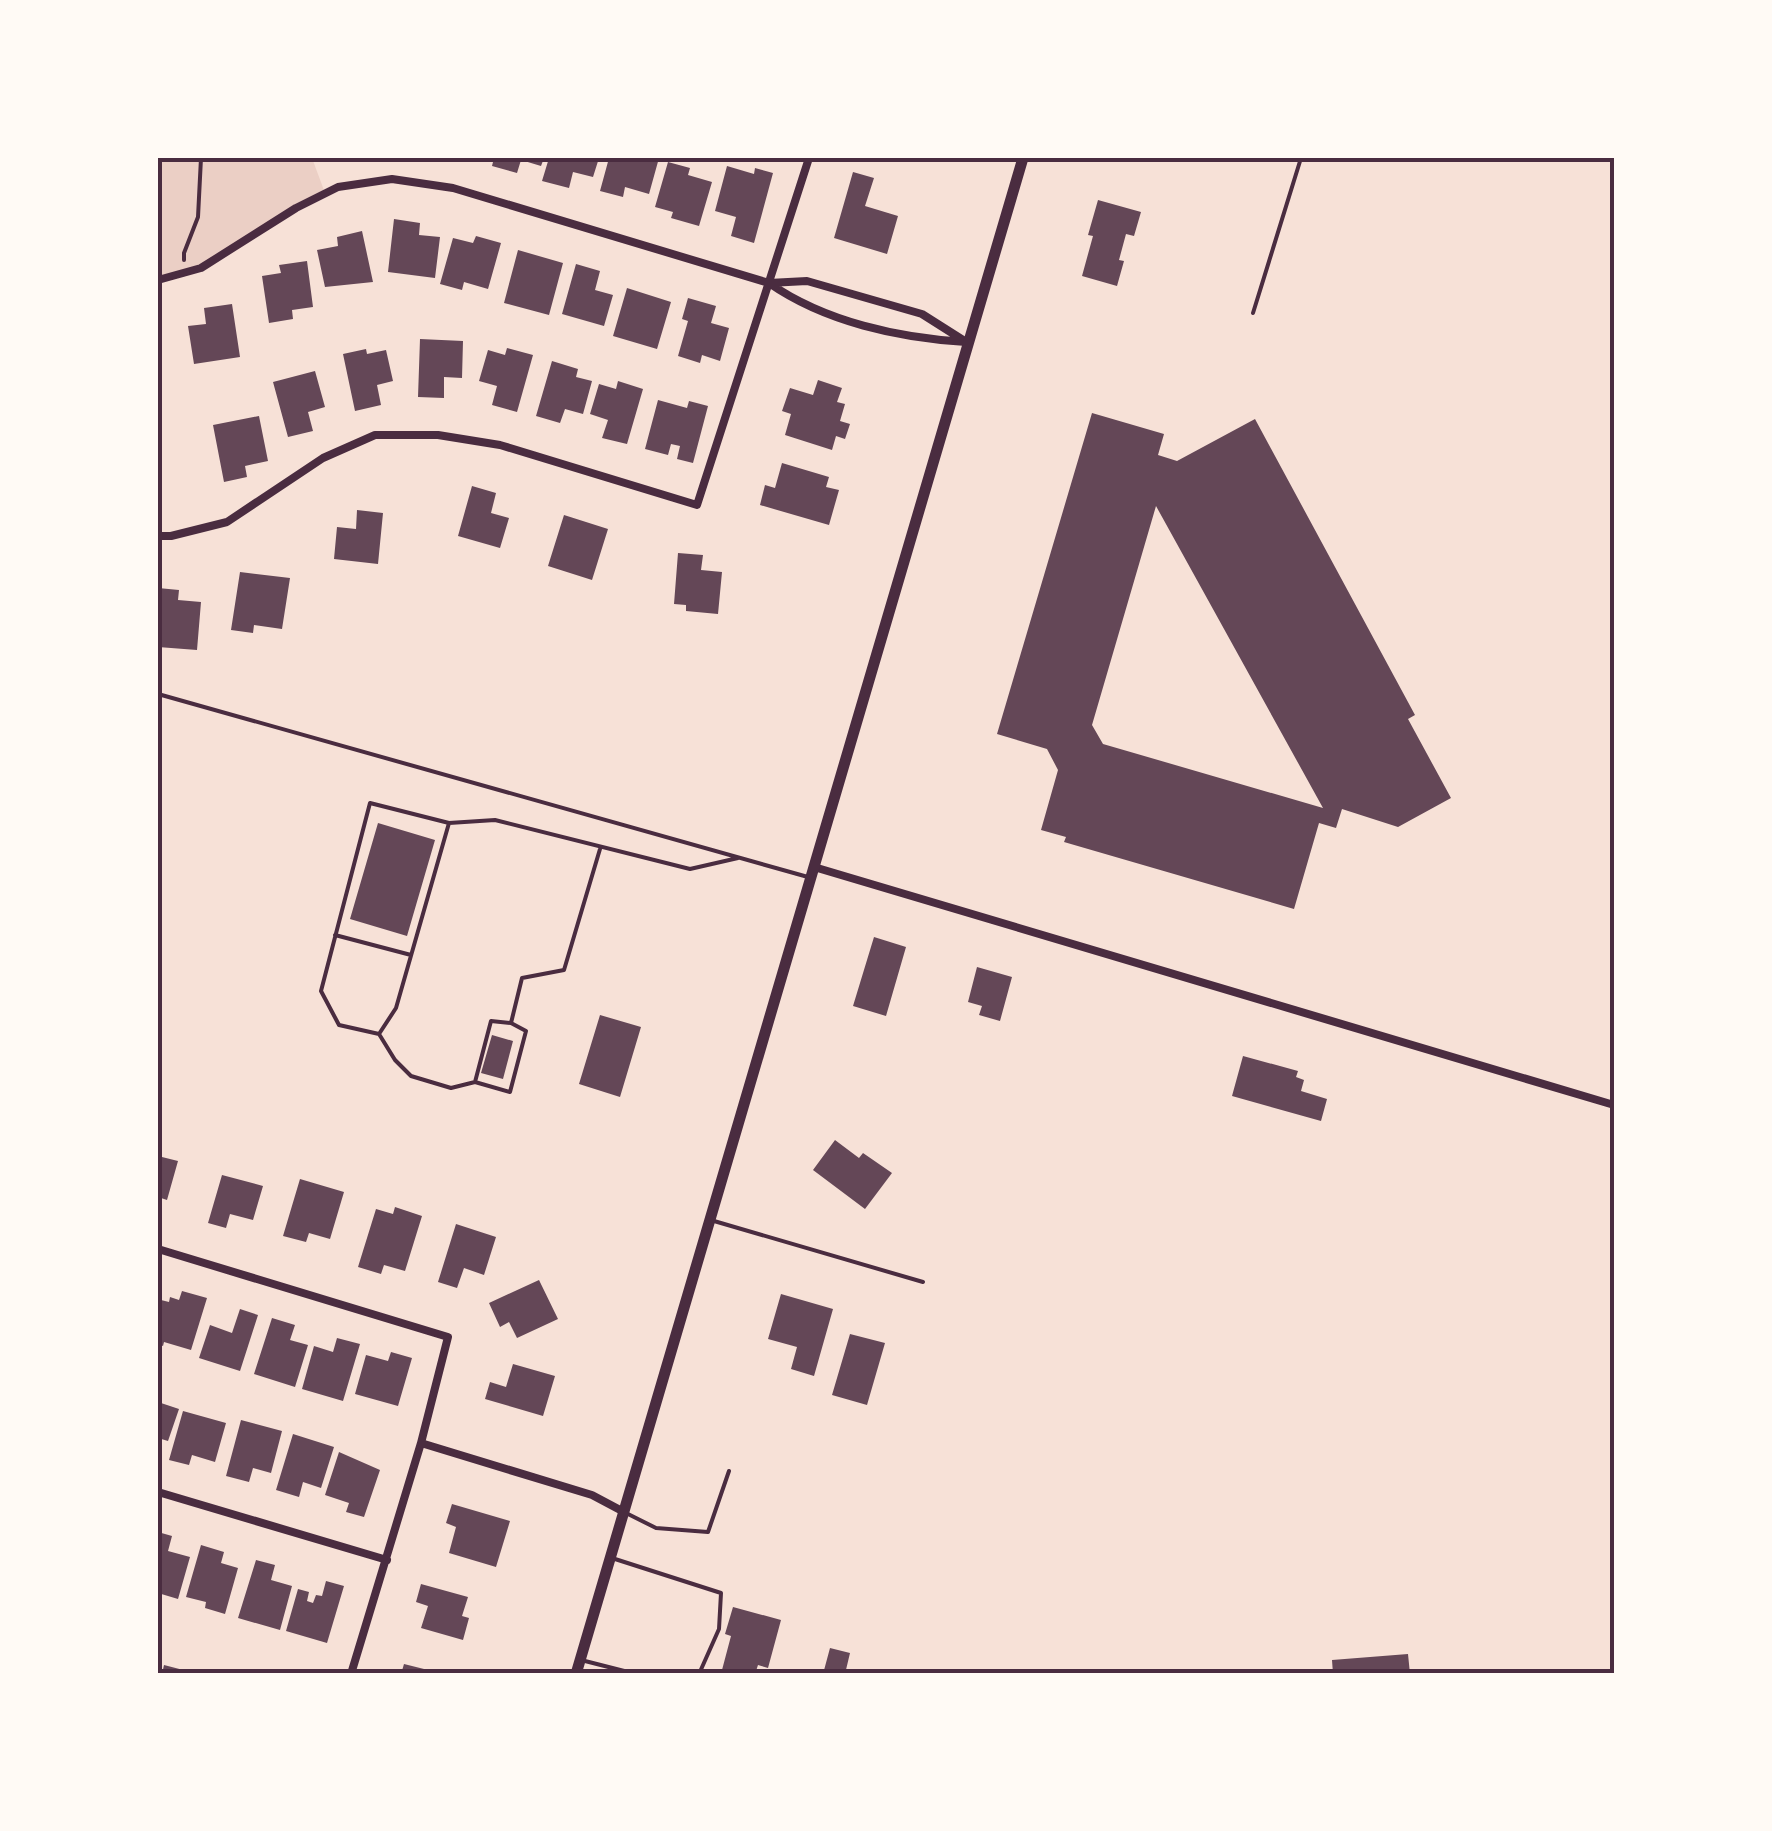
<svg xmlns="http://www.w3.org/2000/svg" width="1772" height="1831" font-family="'Fira Sans Condensed',sans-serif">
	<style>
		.green { fill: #ebcfc5 }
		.building { fill: #644757; fill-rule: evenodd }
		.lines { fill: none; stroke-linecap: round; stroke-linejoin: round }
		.path { stroke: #4a2c40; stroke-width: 4 }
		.service { stroke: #4a2c40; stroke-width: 4 }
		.minor { stroke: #4a2c40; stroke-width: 8 }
		.secondary { stroke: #4a2c40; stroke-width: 11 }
		.neatline { fill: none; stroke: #4a2c40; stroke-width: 4 }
	</style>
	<rect width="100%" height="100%" fill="#f7e1d7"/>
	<!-- green -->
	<path class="green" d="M 158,158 L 312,158 L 325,193 L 201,268 L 158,280 Z"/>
	<!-- building -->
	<path class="building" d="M 494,158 L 544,158 L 541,166 L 521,160 L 517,173 L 492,166 Z
		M 549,158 L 599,158 L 593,177 L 573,172 L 569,188 L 542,181 Z
		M 609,158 L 659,158 L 649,194 L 625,187 L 623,197 L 600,191 Z
		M 668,162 L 690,168 L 688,175 L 712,182 L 699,226 L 671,218 L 673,212 L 655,207 Z
		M 727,166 L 754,174 L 755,168 L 773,173 L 754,243 L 731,236 L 736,217 L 715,211 Z
		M 853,172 L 874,178 L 865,206 L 898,216 L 887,254 L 834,238 Z
		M 1098,200 L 1141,212 L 1134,236 L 1126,234 L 1119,260 L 1124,261 L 1117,286 L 1082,276 L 1093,236 L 1088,235 Z
		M 394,219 L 420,223 L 419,235 L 440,237 L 435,278 L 388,272 Z
		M 362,231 L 373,282 L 325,287 L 317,250 L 338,246 L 337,237 Z
		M 476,236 L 501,243 L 488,289 L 464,282 L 462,290 L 440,284 L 453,238 L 473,243 Z
		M 518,250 L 563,263 L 549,315 L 504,303 Z
		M 307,261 L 313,307 L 292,310 L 293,319 L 269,323 L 262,276 L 281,273 L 279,265 Z
		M 576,264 L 600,271 L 595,290 L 613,295 L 604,326 L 562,314 Z
		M 627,288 L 671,302 L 657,349 L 613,336 Z
		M 688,298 L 716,306 L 711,323 L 729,328 L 720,361 L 702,355 L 700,363 L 678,356 L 688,321 L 682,319 Z
		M 232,304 L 240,357 L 194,364 L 188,326 L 206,324 L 204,308 Z
		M 420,339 L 463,341 L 462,378 L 444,377 L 444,398 L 418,397 Z
		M 507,348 L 533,355 L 517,412 L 492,405 L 497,386 L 479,381 L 488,350 L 505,355 Z
		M 366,349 L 367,354 L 386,350 L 393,381 L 377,385 L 381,405 L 355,411 L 343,354 Z
		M 552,361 L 578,369 L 576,377 L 592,381 L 583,414 L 565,409 L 560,423 L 536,416 Z
		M 315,371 L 325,407 L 308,412 L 313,431 L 288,437 L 273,382 Z
		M 818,380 L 842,388 L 837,402 L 845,404 L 840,421 L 850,424 L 845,439 L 836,436 L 832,450 L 785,435 L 791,414 L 782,411 L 790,388 L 813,395 Z
		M 618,381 L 643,389 L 627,444 L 602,438 L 608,420 L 590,414 L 599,384 L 616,389 Z
		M 658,400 L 687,408 L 689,401 L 708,406 L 693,463 L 677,459 L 680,446 L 671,444 L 668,455 L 645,449 Z
		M 1092,413 L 1164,434 L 1158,455 L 1177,461 L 1255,419 L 1415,715 L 1408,719 L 1451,798 L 1398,827 L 1342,809 L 1336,828 L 1319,823 L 1294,909 L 1064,842 L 1066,837 L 1041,830 L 1058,770 L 1047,749 L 997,734 ZM 1156,506 L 1323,808 L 1103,744 L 1092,725 Z
		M 259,416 L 268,461 L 245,466 L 247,477 L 224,482 L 213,425 Z
		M 782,463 L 829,477 L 826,487 L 839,490 L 829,525 L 760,505 L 765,485 L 775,488 Z
		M 472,486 L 496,493 L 491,513 L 509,518 L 500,548 L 458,536 Z
		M 357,510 L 383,513 L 378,564 L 334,559 L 337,527 L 356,529 Z
		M 564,515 L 608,529 L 592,580 L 548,566 Z
		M 678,553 L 703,555 L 701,570 L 722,572 L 718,614 L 686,611 L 686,605 L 674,604 Z
		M 240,572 L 290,578 L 282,629 L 254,625 L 253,633 L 231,630 Z
		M 158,588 L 179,590 L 178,600 L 201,602 L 197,650 L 158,647 Z
		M 378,823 L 435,840 L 407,936 L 350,919 Z
		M 874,937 L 906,947 L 886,1016 L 853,1006 Z
		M 977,967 L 1012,977 L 1000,1021 L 979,1015 L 982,1006 L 968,1002 Z
		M 600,1015 L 641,1027 L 620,1097 L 579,1084 Z
		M 492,1035 L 513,1041 L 503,1079 L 481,1073 Z
		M 1243,1056 L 1298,1071 L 1296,1077 L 1304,1080 L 1301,1091 L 1327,1099 L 1321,1121 L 1232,1096 Z
		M 835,1140 L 859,1158 L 863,1153 L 892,1173 L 865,1209 L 813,1170 Z
		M 158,1156 L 178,1161 L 167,1200 L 158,1197 Z
		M 222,1175 L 263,1186 L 253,1220 L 230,1214 L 226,1228 L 208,1223 Z
		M 300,1179 L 344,1192 L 330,1239 L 309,1233 L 306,1242 L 283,1236 Z
		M 395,1207 L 422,1216 L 405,1271 L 384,1265 L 381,1274 L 358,1267 L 376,1209 L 393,1214 Z
		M 456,1224 L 496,1237 L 484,1275 L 464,1268 L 457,1288 L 438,1282 Z
		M 539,1280 L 558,1319 L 517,1338 L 509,1322 L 500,1327 L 489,1303 Z
		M 182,1291 L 207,1298 L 191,1350 L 164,1342 L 163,1346 L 158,1344 L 158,1313 L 161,1300 L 169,1302 L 170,1297 L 179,1300 Z
		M 781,1294 L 833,1309 L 814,1376 L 791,1369 L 797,1347 L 768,1339 Z
		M 240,1309 L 258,1315 L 240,1371 L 199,1358 L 210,1325 L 232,1333 Z
		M 272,1318 L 295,1325 L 290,1340 L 308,1345 L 295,1387 L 254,1374 Z
		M 850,1334 L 885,1343 L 867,1405 L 832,1395 Z
		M 337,1338 L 360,1344 L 343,1401 L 302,1389 L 314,1346 L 333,1352 Z
		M 391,1352 L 412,1358 L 398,1406 L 355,1394 L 366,1355 L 388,1361 Z
		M 513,1364 L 555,1376 L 543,1416 L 485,1399 L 490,1382 L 506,1387 Z
		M 158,1402 L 179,1409 L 168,1441 L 158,1438 Z
		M 183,1411 L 226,1423 L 215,1462 L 192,1455 L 189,1465 L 169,1460 Z
		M 241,1420 L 282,1431 L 271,1473 L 253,1468 L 249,1482 L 226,1476 Z
		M 293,1434 L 334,1447 L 321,1488 L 303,1482 L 299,1497 L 276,1490 Z
		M 339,1452 L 380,1470 L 364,1517 L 346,1512 L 349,1503 L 325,1495 Z
		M 452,1504 L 510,1521 L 496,1567 L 449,1553 L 456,1527 L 446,1523 Z
		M 158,1532 L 172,1536 L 168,1551 L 190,1557 L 178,1599 L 158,1593 Z
		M 201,1545 L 224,1552 L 221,1563 L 238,1568 L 225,1614 L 205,1608 L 206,1602 L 186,1597 Z
		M 256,1560 L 275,1565 L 271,1580 L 292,1586 L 280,1630 L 238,1618 Z
		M 326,1581 L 344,1586 L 327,1643 L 286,1631 L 298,1589 L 309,1592 L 307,1601 L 313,1603 L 316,1595 L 322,1596 Z
		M 421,1584 L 468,1597 L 462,1616 L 469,1618 L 463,1640 L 421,1628 L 428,1606 L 416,1602 Z
		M 733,1607 L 781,1620 L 768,1668 L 758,1665 L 755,1674 L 722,1670 L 731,1636 L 725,1634 Z
		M 830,1648 L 850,1653 L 845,1674 L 823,1674 Z
		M 1408,1654 L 1410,1674 L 1333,1674 L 1332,1660 Z
		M 404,1664 L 436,1672 L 436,1674 L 401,1674 Z
		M 164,1665 L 191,1672 L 191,1674 L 162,1674 Z"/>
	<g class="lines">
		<!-- path -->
		<path class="path" d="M 184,260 L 184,253 L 198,217 L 201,158"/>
		<!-- service -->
		<path class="service" d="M 1253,313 L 1301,158
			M 158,694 L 808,877
			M 449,823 L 396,1008 L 379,1034 L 339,1025 L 321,991 L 370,803 L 449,823 L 495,820 L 690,869 L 738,858
			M 335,935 L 411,955
			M 511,1023 L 522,978 L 564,970 L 600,849
			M 379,1034 L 395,1060 L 411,1076 L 451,1088 L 475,1082 L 510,1092 L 526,1031 L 511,1023 L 491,1021 L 475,1082
			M 714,1221 L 923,1282
			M 628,1514 L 656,1528 L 708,1532 L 729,1471
			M 615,1559 L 721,1593 L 719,1629 L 699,1674
			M 585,1661 L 636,1674"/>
		<!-- minor -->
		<path class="minor" d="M 158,280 L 201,268 L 296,208 L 338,187 L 392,179 L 453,188 L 769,283 C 825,322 899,338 966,342
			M 769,283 L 807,281 L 922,314 L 963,340
			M 158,536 L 171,536 L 227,522 L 323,458 L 375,435 L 438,435 L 500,445 L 697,505 L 809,158
			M 814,867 L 1614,1105
			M 158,1249 L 448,1337 L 421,1443 L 351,1674
			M 421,1443 L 592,1495 L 624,1512
			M 158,1492 L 387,1560"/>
		<!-- secondary -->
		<path class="secondary" d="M 576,1674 L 1023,158"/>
	</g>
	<!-- border -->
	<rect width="1772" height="1831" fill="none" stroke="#fffaf5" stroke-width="320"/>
	<rect x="160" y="160" width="1452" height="1511" class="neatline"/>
</svg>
